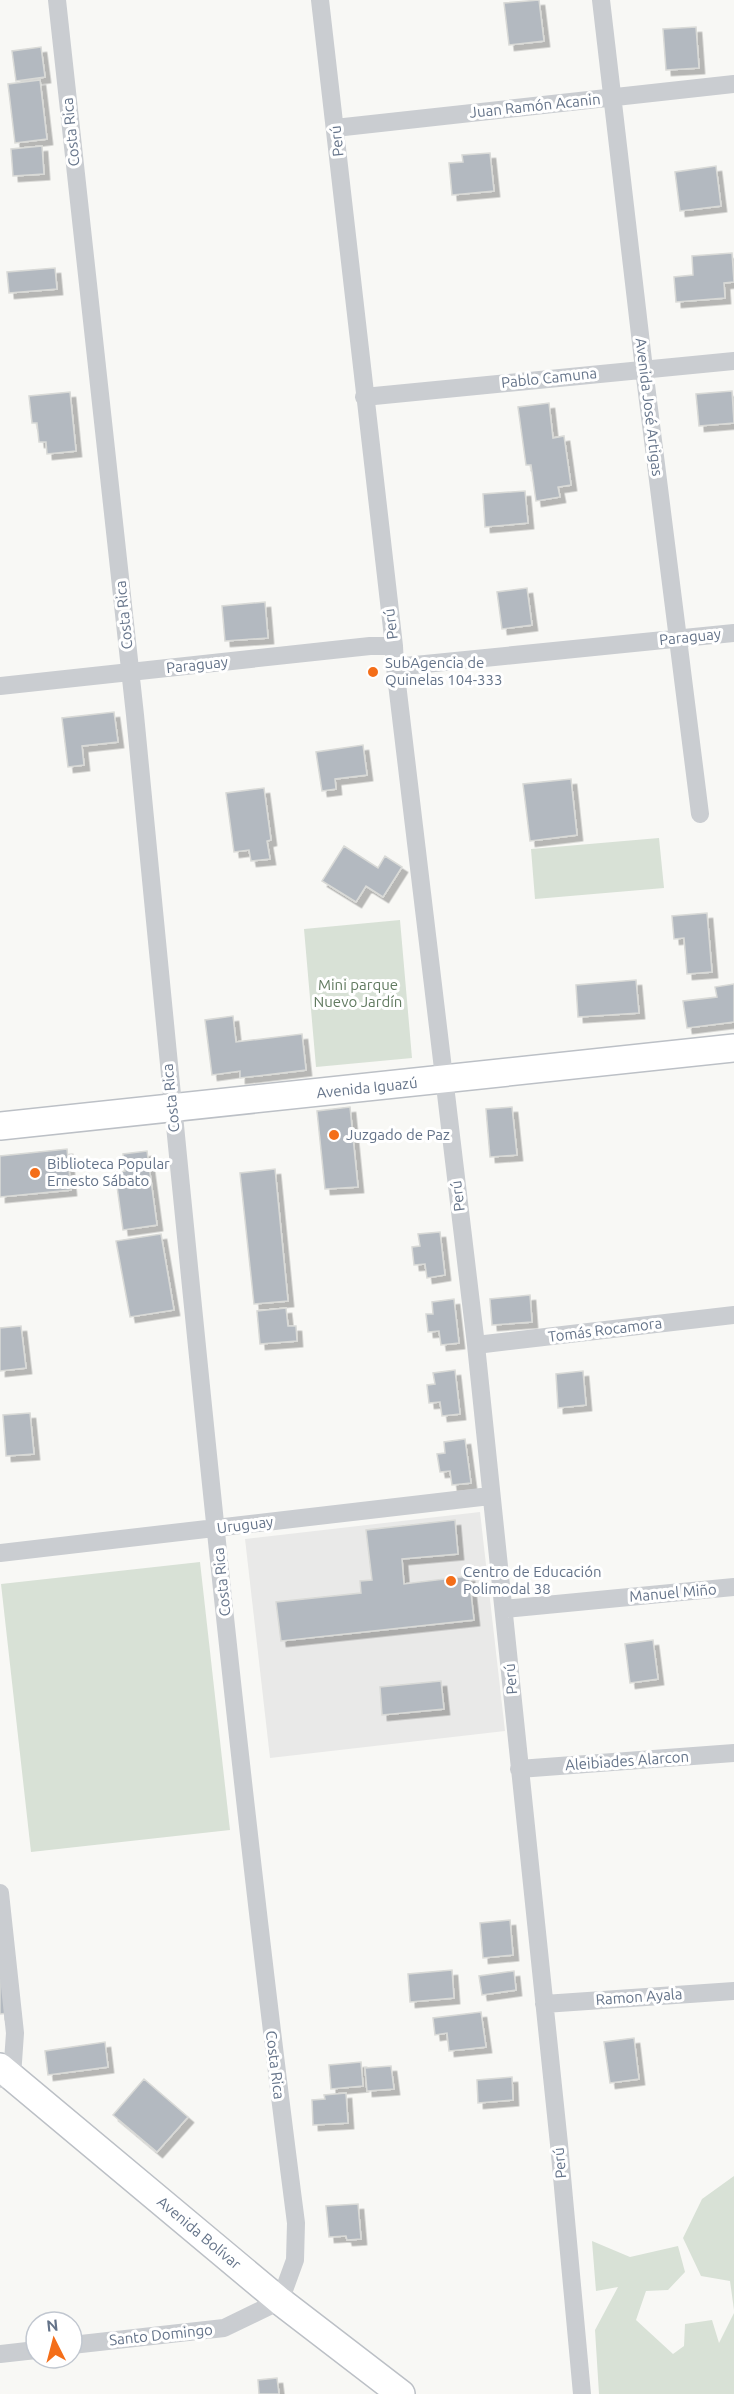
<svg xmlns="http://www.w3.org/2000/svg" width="734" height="2394" font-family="Ubuntu,sans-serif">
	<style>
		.built { fill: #e9e9e8 }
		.green { fill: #d8e1d6 }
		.building { fill: #b3b9c0; stroke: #d9dad7; stroke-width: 1.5; filter: url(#shadow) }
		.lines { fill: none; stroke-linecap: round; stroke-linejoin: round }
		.secondary-casing { stroke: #bcc0c6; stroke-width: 30 }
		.minor { stroke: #cacdd1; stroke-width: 18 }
		.secondary { stroke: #fff; stroke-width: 27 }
		.poi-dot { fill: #f46e19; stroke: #fff; stroke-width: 2 }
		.labels { text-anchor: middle; stroke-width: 6; stroke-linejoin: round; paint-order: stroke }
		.street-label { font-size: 15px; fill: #647389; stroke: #fff }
		.poi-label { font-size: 15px; fill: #647389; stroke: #fff; text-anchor: start }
		.park-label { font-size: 15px; fill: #617a60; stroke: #fff }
	</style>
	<defs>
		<filter id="shadow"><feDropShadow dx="5.5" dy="5.5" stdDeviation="0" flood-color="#0004"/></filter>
	</defs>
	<rect width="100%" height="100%" fill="#f8f8f5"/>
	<!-- built -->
	<path class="built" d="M 480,1512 L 505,1731 L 270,1758 L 245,1539 Z"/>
	<!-- green -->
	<path class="green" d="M 659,838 L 664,888 L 535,899 L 531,849 Z
		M 400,920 L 412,1058 L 316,1067 L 304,929 Z
		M 200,1562 L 230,1830 L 31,1852 L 1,1584 Z
		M 734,2176 L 734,2310 L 730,2281 L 701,2276 L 683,2238 L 702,2199 Z
		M 592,2241 L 630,2257 L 678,2246 L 685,2272 L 668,2290 L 646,2291 L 636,2320 L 673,2354 L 684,2346 L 685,2324 L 712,2320 L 719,2343 L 734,2313 L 734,2394 L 599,2394 L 595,2330 L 618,2287 L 596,2291 Z"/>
	<!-- building -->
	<path class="building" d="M 539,0 L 544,41 L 509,45 L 504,3 Z
		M 696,27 L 699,68 L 666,70 L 663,29 Z
		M 41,47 L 45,77 L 16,81 L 12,51 Z
		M 40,80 L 47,139 L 15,143 L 8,84 Z
		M 42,146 L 44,174 L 13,176 L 11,149 Z
		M 490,153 L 494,191 L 452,195 L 449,163 L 463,162 L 462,155 Z
		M 716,166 L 721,206 L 680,211 L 675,172 Z
		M 732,253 L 734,282 L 724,283 L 725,298 L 676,302 L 674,277 L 693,275 L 692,256 Z
		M 55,268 L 57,289 L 9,293 L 7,272 Z
		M 732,391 L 734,423 L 699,426 L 696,394 Z
		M 70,392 L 76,451 L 47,454 L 46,442 L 39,442 L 37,423 L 32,423 L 29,396 Z
		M 549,403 L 553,438 L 564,436 L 571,485 L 558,487 L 560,497 L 536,501 L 531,465 L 526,465 L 518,407 Z
		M 525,491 L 528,523 L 485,527 L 483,494 Z
		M 527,588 L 532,625 L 502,629 L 497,592 Z
		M 265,602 L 268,638 L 225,641 L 222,606 Z
		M 114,712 L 118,742 L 82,746 L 84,765 L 68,767 L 62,718 Z
		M 363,745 L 367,775 L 335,779 L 336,789 L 322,791 L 316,752 Z
		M 571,779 L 577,835 L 530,841 L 523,784 Z
		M 264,788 L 271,840 L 267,841 L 270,859 L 251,861 L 249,850 L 234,852 L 226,793 Z
		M 344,846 L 378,868 L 385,856 L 402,867 L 383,897 L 366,886 L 356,902 L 322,881 Z
		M 707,913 L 712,972 L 687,974 L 684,938 L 674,939 L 672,916 Z
		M 636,980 L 639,1013 L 578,1017 L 576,985 Z
		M 734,984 L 734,1022 L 687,1028 L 683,1001 L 717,997 L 715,987 Z
		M 233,1016 L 236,1042 L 302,1034 L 306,1070 L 240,1078 L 240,1071 L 212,1075 L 205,1020 Z
		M 350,1107 L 358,1187 L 325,1189 L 317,1111 Z
		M 512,1107 L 517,1155 L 490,1157 L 486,1109 Z
		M 67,1149 L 71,1190 L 0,1197 L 0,1156 Z
		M 147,1151 L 157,1225 L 123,1230 L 115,1172 L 125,1171 L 123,1154 Z
		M 275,1169 L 288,1301 L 254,1304 L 240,1173 Z
		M 440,1232 L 445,1275 L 427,1278 L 425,1264 L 414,1265 L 412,1247 L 420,1246 L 418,1234 Z
		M 161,1234 L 174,1310 L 130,1317 L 116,1241 Z
		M 530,1295 L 532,1322 L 492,1325 L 490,1299 Z
		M 454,1299 L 459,1343 L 441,1345 L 439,1331 L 428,1332 L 426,1314 L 433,1314 L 432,1302 Z
		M 286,1308 L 288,1326 L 296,1326 L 297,1341 L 260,1344 L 257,1311 Z
		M 21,1326 L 26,1368 L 0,1371 L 0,1328 Z
		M 455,1370 L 460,1414 L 442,1416 L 440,1402 L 429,1403 L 427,1385 L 435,1384 L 433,1373 Z
		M 583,1371 L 586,1405 L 558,1408 L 556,1374 Z
		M 30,1413 L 34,1454 L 6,1456 L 3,1415 Z
		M 465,1439 L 471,1483 L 452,1485 L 450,1471 L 440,1472 L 437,1454 L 445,1453 L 444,1442 Z
		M 455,1520 L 458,1554 L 402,1559 L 404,1584 L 469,1576 L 474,1620 L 281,1641 L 276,1602 L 361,1593 L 360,1581 L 372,1580 L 366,1530 Z
		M 653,1640 L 658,1679 L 630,1683 L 625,1644 Z
		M 441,1681 L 444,1709 L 382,1715 L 380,1687 Z
		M 510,1920 L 513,1955 L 483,1958 L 480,1923 Z
		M 0,1950 L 10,2013 L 0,2014 Z
		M 452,1970 L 454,1998 L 410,2002 L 408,1974 Z
		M 514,1971 L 516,1990 L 482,1995 L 479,1976 Z
		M 481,2012 L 486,2047 L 449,2051 L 447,2033 L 435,2035 L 433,2018 Z
		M 634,2038 L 639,2079 L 610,2083 L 604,2042 Z
		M 105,2042 L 108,2067 L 48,2075 L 45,2051 Z
		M 361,2062 L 363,2086 L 331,2089 L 329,2065 Z
		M 391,2066 L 394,2089 L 367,2091 L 365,2068 Z
		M 512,2077 L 513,2100 L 478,2103 L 477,2080 Z
		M 144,2079 L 188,2117 L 157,2152 L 113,2115 Z
		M 346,2093 L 348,2123 L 313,2125 L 312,2100 L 325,2099 L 324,2095 Z
		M 358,2204 L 361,2239 L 347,2240 L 346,2236 L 329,2237 L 326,2206 Z
		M 277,2378 L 279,2394 L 259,2394 L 258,2380 Z"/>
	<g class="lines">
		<!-- secondary casing -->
		<g class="secondary-casing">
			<path id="secondary" d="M 0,1126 L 734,1048
				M 0,2067 L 280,2301 L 401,2394"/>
		</g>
		<!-- minor -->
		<path class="minor" d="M 57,0 C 83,238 111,476 135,715 C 184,1218 231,1722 296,2223 L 295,2260 L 280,2301 L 224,2328 L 72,2345
			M 320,0 L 394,646 L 395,667 L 476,1345 L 559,2144 L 582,2394
			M 601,0 L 644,369 L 700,814
			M 335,128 L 734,84
			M 364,397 L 734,361
			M 395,667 L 734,633
			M 0,686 L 370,646 L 394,646
			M 476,1345 L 734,1315
			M 0,1553 L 490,1496
			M 504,1609 L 734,1587
			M 519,1769 L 734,1753
			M 0,1893 L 15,2033 L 12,2076 L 3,2079
			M 544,2004 L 734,1991
			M 0,2354 L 36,2350"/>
		<!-- secondary -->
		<use href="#secondary" class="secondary"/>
	</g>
	<!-- markers -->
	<g class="poi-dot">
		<circle cx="373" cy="672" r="6"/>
		<circle cx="334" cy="1135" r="6"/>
		<circle cx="35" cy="1173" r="6"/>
		<circle cx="451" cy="1581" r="6"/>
	</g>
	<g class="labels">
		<!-- street labels -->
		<g class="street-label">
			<text transform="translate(535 106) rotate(-6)" y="5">Juan Ramón Acanin</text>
			<text transform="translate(71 132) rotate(-96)" y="5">Costa Rica</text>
			<text transform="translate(337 141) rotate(-96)" y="5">Perú</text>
			<text transform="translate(549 378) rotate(-6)" y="5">Pablo Camuna</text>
			<text transform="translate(649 407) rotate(83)" y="5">Avenida José Artigas</text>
			<text transform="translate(124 615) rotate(-96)" y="5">Costa Rica</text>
			<text transform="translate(391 624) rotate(-97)" y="5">Perú</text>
			<text transform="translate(690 637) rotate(-6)" y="5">Paraguay</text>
			<text transform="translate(197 665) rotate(-6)" y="5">Paraguay</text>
			<text transform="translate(367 1088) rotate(-6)" y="5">Avenida Iguazú</text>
			<text transform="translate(171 1098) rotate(-96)" y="5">Costa Rica</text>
			<text transform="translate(458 1196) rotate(-97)" y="5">Perú</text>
			<text transform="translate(605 1330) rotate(-7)" y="5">Tomás Rocamora</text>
			<text transform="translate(245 1525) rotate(-7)" y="5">Uruguay</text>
			<text transform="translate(222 1582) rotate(-96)" y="5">Costa Rica</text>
			<text transform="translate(673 1593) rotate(-5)" y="5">Manuel Miño</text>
			<text transform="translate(511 1679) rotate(-95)" y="5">Perú</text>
			<text transform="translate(627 1761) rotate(-4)" y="5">Aleibiades Alarcon</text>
			<text transform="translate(639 1997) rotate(-4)" y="5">Ramon Ayala</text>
			<text transform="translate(275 2065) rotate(83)" y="5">Costa Rica</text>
			<text transform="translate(560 2163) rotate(-95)" y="5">Perú</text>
			<text transform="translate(199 2233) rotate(40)" y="5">Avenida Bolívar</text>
			<text transform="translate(161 2335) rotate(-6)" y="5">Santo Domingo</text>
		</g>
		<!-- poi labels -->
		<g class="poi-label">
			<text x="385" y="668">SubAgencia de<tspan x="385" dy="17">Quinelas 104-333</tspan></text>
			<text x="346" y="1140">Juzgado de Paz</text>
			<text x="47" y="1169">Biblioteca Popular<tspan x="47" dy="17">Ernesto Sábato</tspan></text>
			<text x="463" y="1577">Centro de Educación<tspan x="463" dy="17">Polimodal 38</tspan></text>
		</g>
		<!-- park labels -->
		<g class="park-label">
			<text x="358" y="990">Mini parque<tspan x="358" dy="17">Nuevo Jardín</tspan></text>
		</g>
	</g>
	<!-- north arrow -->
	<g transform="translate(54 2340) rotate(354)"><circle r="28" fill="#ffffff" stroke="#c1c7d0" stroke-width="1.5"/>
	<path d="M0-4.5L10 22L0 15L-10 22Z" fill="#f46e19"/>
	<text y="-9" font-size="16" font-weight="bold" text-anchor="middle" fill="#647389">N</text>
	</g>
</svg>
